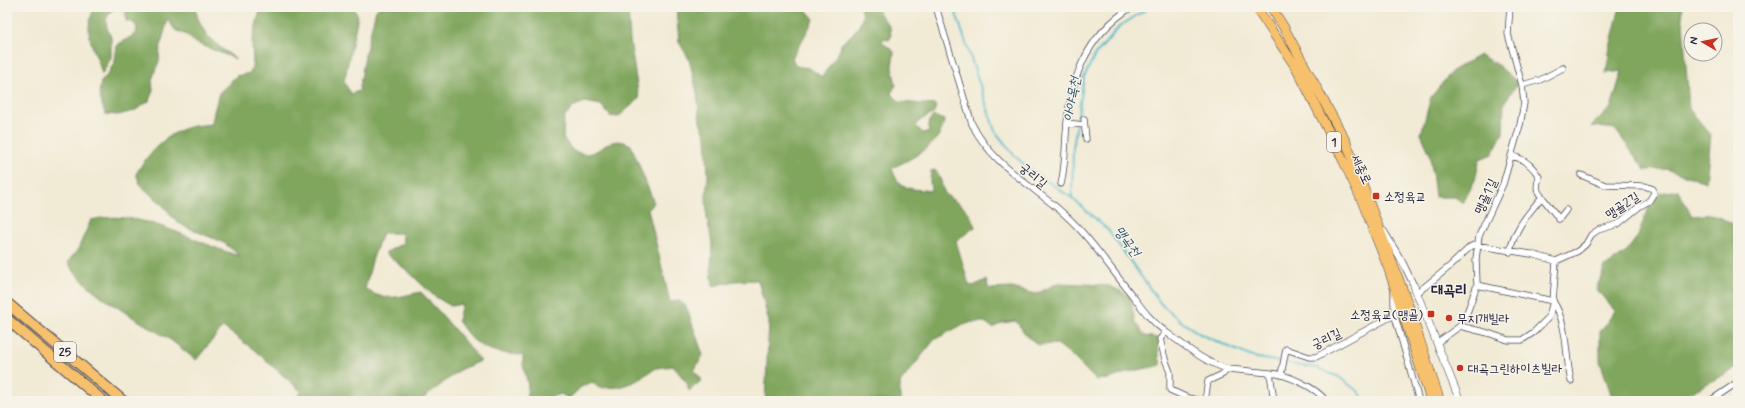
<svg xmlns="http://www.w3.org/2000/svg" width="1745" height="408" font-family="Mynerve,'Poor Story',sans-serif">
	<style>
		.forest { fill: #80a65d; stroke: #51644c }
		.lines { fill: none; stroke-linecap: round; stroke-linejoin: round }
		.stream { stroke: #4cb8c9; stroke-width: 2 }
		.minor-tunnel { stroke: #c8c2b5; stroke-width: 5.5; stroke-dasharray: 5.5 3; stroke-linecap: butt }
		.minor-casing { stroke: #414052; stroke-width: 7 }
		.tertiary-casing { stroke: #414052; stroke-width: 8 }
		.primary-casing { stroke: #414052; stroke-width: 10 }
		.motorway-casing { stroke: #414052; stroke-width: 12 }
		.minor { stroke: #fff; stroke-width: 5.5 }
		.tertiary { stroke: #fff; stroke-width: 7 }
		.primary { stroke: #f7c06c; stroke-width: 9 }
		.motorway { stroke: #f7c06c; stroke-width: 10 }
		.poi-dot { fill: #c8321e; stroke: #f7f3e8; stroke-width: 1.5 }
		.labels { text-anchor: middle; stroke-width: 3; stroke-linejoin: round; paint-order: stroke }
		.shield { fill: #f7f3e8; stroke: #62616f; stroke-width: 1 }
		.shield-label { font-size: 12px; font-weight: bold; fill: #22223b }
		.street-label { font-size: 13px; fill: #22223b; stroke: #f7f3e8 }
		.poi-label { font-size: 13px; fill: #22223b; stroke: #f7f3e8; text-anchor: start }
		.water-label { font-size: 14px; font-style: italic; fill: #31566d; stroke: #f7f3e8 }
		.quarter-label { font-size: 15px; font-weight: bold; fill: #22223b; stroke: #f7f3e8 }
	</style>
	<rect width="100%" height="100%" fill="#f7f3e8"/>
	<filter id="ink" filterUnits="userSpaceOnUse"><feTurbulence type="fractalNoise" baseFrequency=".025" numOctaves="2"/><feDisplacementMap in="SourceGraphic" scale="8" xChannelSelector="R" yChannelSelector="G"/><feConvolveMatrix kernelMatrix="1 2 1 2 8 2 1 2 1" color-interpolation-filters="sRGB"/></filter>
	<filter id="wash" filterUnits="userSpaceOnUse"><feTurbulence type="fractalNoise" baseFrequency=".012" numOctaves="4" result="noise"/><feDisplacementMap in="SourceGraphic" scale="16" xChannelSelector="R" yChannelSelector="G"/><feGaussianBlur stdDeviation="0.9" result="paint"/><feColorMatrix in="noise" values="0 0 0 0 0 0 0 0 0 0 0 0 0 0 0 0 0 1.4 0 .05"/><feComposite in="paint" operator="in"/></filter>
	<g filter="url(#wash)">
		<rect width="100%" height="100%" fill="#f1ead4"/>
		<!-- forest -->
		<path class="forest" d="M 95,7 L 195,7 C 201,35 214,43 236,59 L 194,42 L 187,35 L 175,30 L 168,19 L 160,47 L 159,61 L 152,80 L 153,90 L 149,101 L 134,111 L 118,115 L 105,114 L 99,94 L 101,82 L 108,74 L 115,61 L 117,45 L 134,35 L 137,30 L 136,25 L 130,21 L 126,21 L 126,13 L 123,10 L 115,9 L 111,11 L 106,20 L 107,28 L 111,37 L 111,58 L 102,74 C 95,47 81,35 95,7 Z
			M 261,7 L 353,7 L 358,16 L 344,82 L 351,94 L 359,91 L 365,55 L 376,10 L 379,7 L 628,7 L 630,40 L 639,99 L 618,117 L 610,116 L 601,105 L 585,102 L 574,106 L 564,118 L 563,138 L 573,151 C 577,152 582,154 586,154 C 603,153 609,133 631,145 L 654,203 L 648,209 L 670,302 L 679,301 L 686,306 L 703,355 L 694,371 L 702,380 L 689,391 L 687,383 L 673,366 L 656,368 L 636,381 L 620,387 L 599,388 L 592,382 L 581,387 L 569,399 L 561,394 L 536,401 L 526,401 L 528,385 L 523,365 L 523,355 C 491,353 475,349 458,320 L 462,304 L 451,306 L 434,296 L 410,273 L 385,253 L 403,243 L 402,233 L 382,233 L 372,261 L 365,289 C 385,302 398,297 421,292 L 443,316 L 481,361 L 461,369 L 420,401 L 292,401 L 302,392 L 253,349 L 223,327 L 196,360 C 188,354 180,347 172,341 C 144,323 82,291 68,262 L 78,249 L 91,220 C 141,207 193,243 240,256 L 224,243 L 184,226 L 175,220 L 162,204 L 141,186 L 136,174 C 149,152 167,132 193,126 C 199,125 206,125 212,124 L 214,112 L 219,93 L 236,76 L 250,73 L 253,64 L 252,41 Z
			M 676,7 L 808,7 L 807,11 L 814,19 L 792,58 L 796,66 L 809,68 L 822,77 L 840,50 L 841,44 C 851,36 869,21 860,7 L 875,7 L 890,27 L 891,37 L 889,40 L 882,38 C 882,46 890,46 894,52 L 892,67 L 896,85 L 891,93 L 900,102 L 936,105 L 934,113 L 919,121 L 916,126 L 923,133 L 929,131 C 929,125 928,119 934,116 L 944,120 C 943,144 911,159 892,168 C 899,192 910,188 931,191 L 930,180 L 931,171 L 935,170 C 943,179 940,185 945,193 C 949,199 956,201 962,206 C 969,211 972,219 975,227 L 956,241 L 969,285 L 973,286 L 986,280 L 989,289 L 1012,288 L 1036,294 L 1058,283 L 1087,284 L 1109,286 L 1121,291 L 1130,297 L 1135,322 L 1145,336 L 1158,338 L 1159,357 L 1161,365 L 1129,372 L 1109,379 L 1096,380 L 1069,353 L 1057,344 L 1038,345 L 1026,335 L 1016,321 L 1002,323 L 993,328 L 985,322 L 972,322 L 958,327 L 934,340 L 900,383 L 900,401 L 765,401 L 769,322 L 758,280 L 734,281 L 713,286 L 711,268 L 712,243 L 707,219 L 706,197 L 708,177 L 706,136 L 700,122 L 697,92 L 689,59 L 679,42 Z
			M 1620,7 L 1682,7 L 1689,109 L 1711,135 L 1706,182 L 1666,169 L 1645,170 L 1615,129 L 1591,126 L 1611,108 L 1622,71 L 1606,73 L 1610,47 Z
			M 1480,55 L 1499,66 L 1518,83 L 1504,103 L 1503,133 L 1492,154 L 1480,159 L 1475,180 L 1463,203 L 1455,197 L 1435,197 L 1430,154 L 1421,134 L 1431,97 L 1453,70 Z
			M 1678,190 L 1692,216 L 1711,214 L 1736,225 L 1738,227 L 1738,367 L 1675,401 L 1608,401 L 1612,397 L 1600,361 L 1600,332 L 1615,311 L 1596,289 L 1605,267 L 1625,253 L 1638,236 L 1650,204 L 1660,193 Z"/>
		<g class="lines">
			<!-- stream -->
			<path class="stream" d="M 954,7 L 995,131 L 1013,154 L 1028,168 L 1072,198 L 1108,230 L 1161,304 L 1182,322 L 1200,334 L 1252,357 L 1316,368 L 1339,377 L 1359,392 L 1365,401
				M 1072,198 L 1073,148 L 1084,77 L 1095,55 L 1120,26 L 1150,7"/>
		</g>
	</g>
	<g filter="url(#ink)">
		<g class="lines">
			<!-- minor-tunnel -->
			<path class="minor-tunnel" d="M 1394,315 L 1421,302"/>
			<!-- minor casing -->
			<g class="minor-casing">
				<path id="minor" d="M 936,7 L 972,124 C 995,172 1049,193 1082,232 C 1101,253 1117,277 1135,299 C 1144,311 1153,323 1166,332
					M 1522,85 L 1540,80 L 1563,68
					M 1084,119 L 1086,139
					M 1067,123 L 1084,125
					M 1061,184 C 1065,167 1065,152 1066,135 C 1069,82 1085,36 1132,7
					M 1542,197 L 1559,219 L 1566,210
					M 1384,231 L 1403,263 L 1414,286
					M 1510,252 C 1514,229 1528,214 1542,197 C 1535,190 1537,185 1539,177 C 1533,166 1525,159 1512,156
					M 1556,261 L 1578,251 L 1586,244 L 1591,235 L 1598,230 L 1618,224 L 1640,206 L 1649,201 L 1654,193 L 1653,189 L 1645,186 L 1605,185 L 1581,175
					M 1477,285 L 1553,301 C 1568,324 1565,355 1571,381
					M 1394,292 L 1394,313 L 1419,401
					M 1417,293 L 1449,267 L 1470,247 L 1474,245 L 1531,254 L 1556,261 L 1553,301 L 1549,317 L 1534,332 L 1522,340 L 1508,340 L 1488,333 L 1460,326
					M 1438,342 L 1460,326 L 1468,310 L 1477,285 L 1476,259 L 1479,236 L 1503,184 L 1520,125 L 1524,103 L 1522,85 L 1508,34 L 1510,7
					M 1281,375 L 1286,349 L 1309,357 L 1316,357 L 1394,315
					M 1201,401 L 1188,398 L 1170,390 L 1170,372 L 1165,359 L 1160,339 L 1166,332 C 1185,346 1205,363 1228,369
					M 1205,401 L 1208,381 L 1223,374 L 1228,369 L 1270,373
					M 1274,401 L 1270,373 C 1286,374 1316,387 1326,401
					M 1710,401 L 1738,382"/>
			</g>
			<!-- tertiary casing -->
			<g class="tertiary-casing">
				<path id="tertiary" d="M 1414,286 L 1460,401"/>
			</g>
			<!-- primary casing -->
			<g class="primary-casing">
				<path id="primary" d="M 1256,7 L 1297,69 L 1344,162 L 1362,201 L 1389,270 L 1431,401
					M 1271,7 L 1283,26 L 1346,142 L 1405,296 L 1440,401"/>
			</g>
			<!-- motorway casing -->
			<g class="motorway-casing">
				<path id="motorway" d="M 7,303 L 123,401
					M 7,319 L 103,401"/>
			</g>
			<!-- minor -->
			<use href="#minor" class="minor"/>
			<!-- tertiary -->
			<use href="#tertiary" class="tertiary"/>
			<!-- primary -->
			<use href="#primary" class="primary"/>
			<!-- motorway -->
			<use href="#motorway" class="motorway"/>
		</g>
	</g>
	<!-- markers -->
	<g class="poi-dot">
		<rect x="1372" y="192" width="8" height="8" rx="2"/>
		<rect x="1427" y="310" width="8" height="8" rx="2"/>
		<circle cx="1449" cy="318" r="4"/>
		<circle cx="1460" cy="368" r="4"/>
	</g>
	<g class="labels">
		<!-- shield labels -->
		<g class="shield">
			<rect x="1327" y="132" width="14" height="20" rx="3"/>
			<rect x="54" y="342" width="22" height="20" rx="3"/>
		</g>
		<g class="shield-label">
			<text x="1334" y="146">1</text>
			<text x="65" y="356">25</text>
		</g>
		<!-- street labels -->
		<g class="street-label">
			<text transform="translate(1362 169) rotate(65)" y="5">세종로</text>
			<text transform="translate(1034 175) rotate(40)" y="5">궁리길</text>
			<text transform="translate(1485 196) rotate(-66)" y="5">맹골1길</text>
			<text transform="translate(1622 205) rotate(-33)" y="5">맹골2길</text>
			<text transform="translate(1326 338) rotate(-25)" y="5">궁리길</text>
		</g>
		<!-- poi labels -->
		<g class="poi-label">
			<text x="1384" y="201">소정육교</text>
			<text x="1423" y="319" text-anchor="end">소정육교(맹골)</text>
			<text x="1457" y="323">무지개빌라</text>
			<text x="1468" y="373">대곡그린하이츠빌라</text>
		</g>
		<!-- water labels -->
		<g class="water-label">
			<text transform="translate(1071 99) rotate(-80)" y="5">아야목천</text>
			<text transform="translate(1128 241) rotate(54)" y="5">맹곡천</text>
		</g>
		<!-- quarter labels -->
		<g class="quarter-label">
			<text x="1449" y="295">대곡리</text>
		</g>
	</g>
	<!-- margin -->
	<rect width="1745" height="408" fill="none" stroke="#f7f3e8" stroke-width="24"/>
	<!-- north arrow -->
	<g transform="translate(1703 42) rotate(279)"><circle r="19" fill="#f7f3e8" stroke="#a29fa3"/>
	<path d="M0-3L7 15L0 10L-7 15Z" fill="#c8321e"/>
	<text y="-6" font-size="11" font-weight="bold" text-anchor="middle" fill="#22223b">N</text>
	</g>
</svg>
